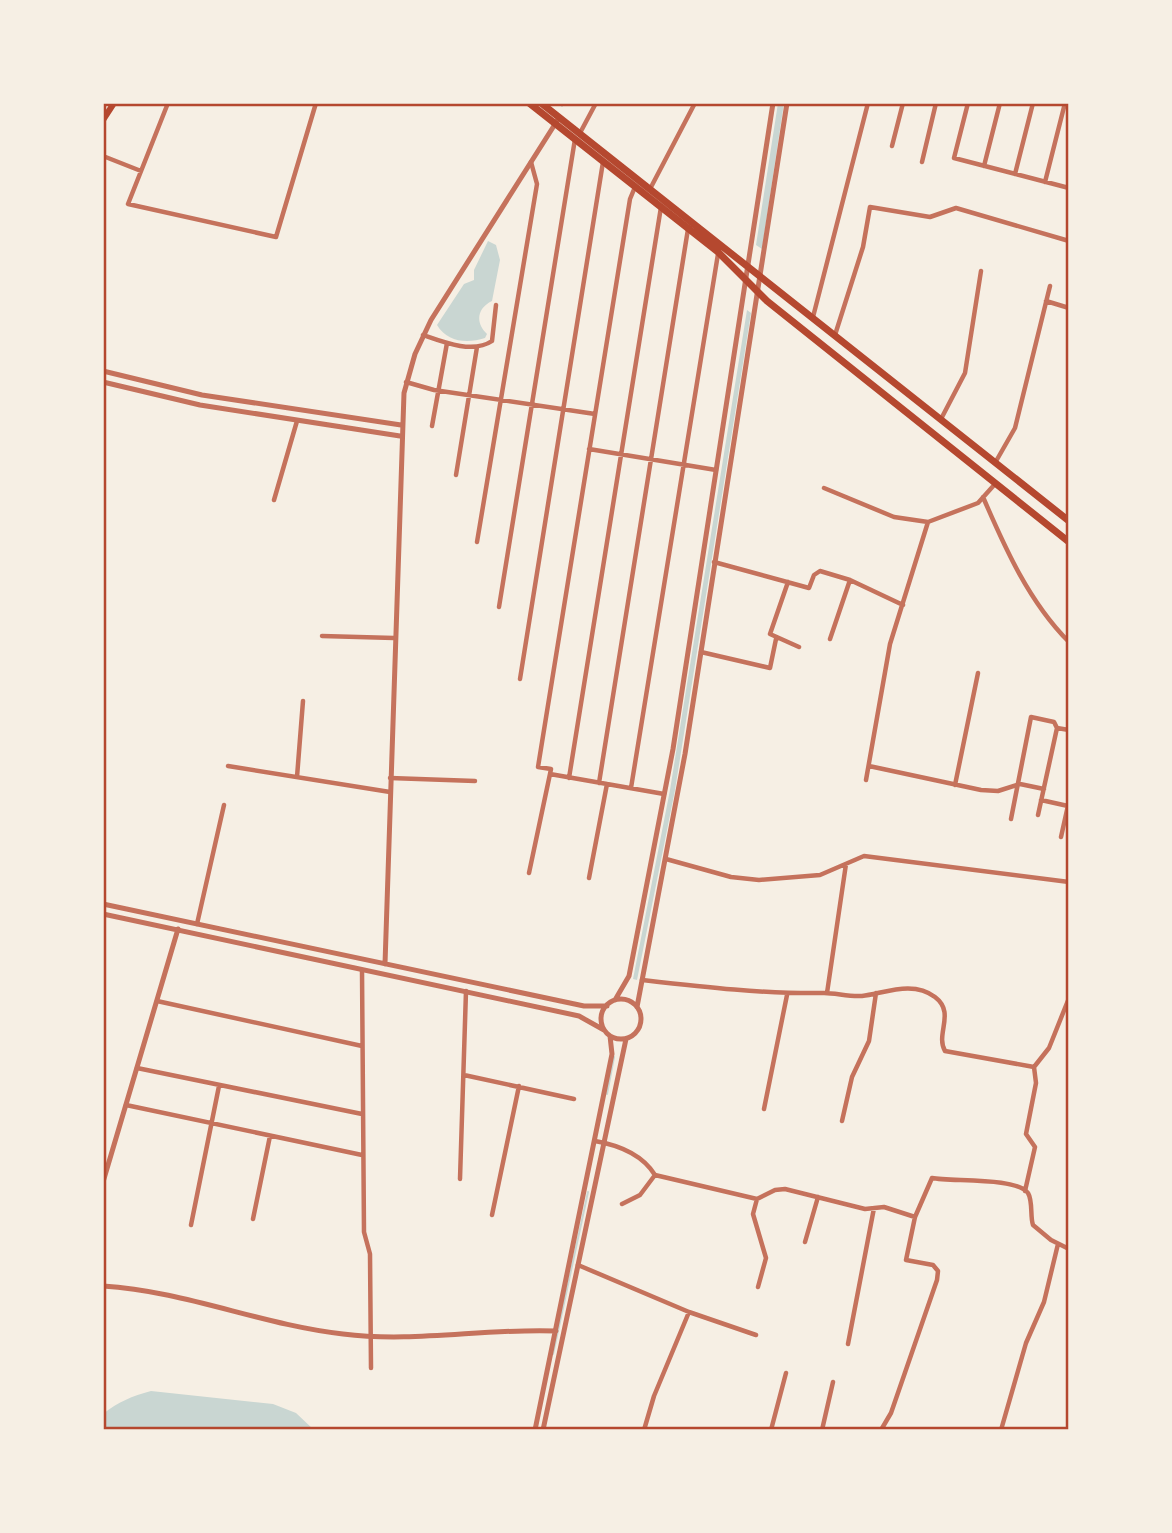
<svg xmlns="http://www.w3.org/2000/svg" width="1172" height="1533" font-family="Lato,sans-serif">
	<style>
		.water { fill: #c9d6d2 }
		.lines { fill: none; stroke-linecap: round; stroke-linejoin: round }
		.stream { stroke: #c9d6d2; stroke-width: 2 }
		.minor { stroke: #c5725c; stroke-width: 4.5 }
		.tertiary { stroke: #c5725c; stroke-width: 5 }
		.secondary { stroke: #b5482f; stroke-width: 6 }
		.primary { stroke: #b5482f; stroke-width: 7 }
		.neatline { fill: none; stroke: #b5482f; stroke-width: 2.5 }
	</style>
	<rect width="100%" height="100%" fill="#f6efe4"/>
	<!-- water -->
	<path class="water" d="M 778,103 L 784,103 L 762,249 L 756,245 Z
		M 488,241 L 496,245 L 500,260 L 492,301 C 477,308 475,323 487,334 L 485,338 C 467,344 447,342 437,325 L 464,284 L 474,280 L 474,270 Z
		M 747,310 L 751,313 L 675,790 L 637,980 L 633,979 L 670,790 Z
		M 151,1391 L 273,1404 L 296,1413 L 314,1430 L 103,1430 L 103,1414 C 118,1402 132,1396 151,1391 Z"/>
	<g class="lines">
		<!-- stream -->
		<path class="stream" d="M 562,106 L 563,103
			M 607,1094 L 614,1057
			M 553,1354 L 588,1192"/>
		<!-- minor -->
		<path class="minor" d="M 168,103 L 128,204 L 276,237 L 316,103
			M 968,103 L 954,158 L 1069,188
			M 580,133 L 596,103
			M 892,146 L 903,103
			M 103,156 L 141,171
			M 922,162 L 936,103
			M 984,166 L 1000,103
			M 1015,174 L 1033,103
			M 1045,182 L 1065,103
			M 635,187 L 630,199 L 538,767 L 551,769 L 550,774 L 664,794
			M 650,189 L 695,103
			M 1046,301 L 1069,308
			M 813,317 L 868,103
			M 423,335 C 443,342 473,354 492,341 L 496,305
			M 835,335 L 863,247 L 870,207 L 930,217 L 956,208 L 1069,241
			M 406,382 L 434,390 L 595,414
			M 941,419 L 965,373 L 981,271
			M 432,426 L 447,343
			M 589,449 L 716,470
			M 995,463 L 1015,428 L 1050,286
			M 456,475 L 477,347
			M 824,488 L 894,517 L 928,522
			M 983,497 C 1005,548 1029,602 1069,642
			M 274,500 L 297,421
			M 477,542 L 537,184 L 531,162
			M 714,562 L 809,588 L 814,575 L 820,571 L 850,580 L 903,605
			M 788,582 L 770,634 L 799,647
			M 499,607 L 575,139
			M 322,636 L 394,638
			M 830,639 L 850,580
			M 701,652 L 770,668 L 776,639
			M 520,679 L 603,162
			M 228,766 L 390,792
			M 869,766 L 981,790 L 998,791 L 1020,784 L 1044,789
			M 297,777 L 303,701
			M 390,778 L 475,781
			M 569,778 L 661,207
			M 866,780 L 890,644 L 928,522 L 978,503 L 995,484
			M 599,783 L 688,229
			M 955,785 L 978,673
			M 631,788 L 718,254
			M 1041,800 L 1068,806
			M 1038,815 L 1057,728 L 1069,730
			M 1011,819 L 1031,717 L 1054,722 L 1057,728
			M 1061,837 L 1069,801
			M 666,859 L 731,877 L 759,880 L 820,875 L 864,856 L 1069,882
			M 529,873 L 550,774
			M 589,878 L 607,784
			M 197,924 L 224,805
			M 362,970 L 364,1232 L 370,1254 L 371,1368
			M 642,980 C 703,987 763,994 824,993 C 836,993 849,997 862,996 C 885,993 913,980 935,997 C 956,1013 935,1034 945,1051 L 1034,1067
			M 827,993 L 846,864
			M 157,1001 L 362,1046
			M 1034,1067 L 1049,1048 L 1069,998
			M 137,1068 L 362,1114
			M 464,1075 L 574,1099
			M 126,1105 L 362,1155
			M 764,1109 L 787,995
			M 842,1121 L 852,1077 L 869,1041 L 876,993
			M 595,1141 C 618,1145 642,1154 655,1175 L 757,1199 L 775,1190 L 785,1189 L 865,1209 L 884,1207 L 915,1217
			M 460,1179 L 466,991
			M 1025,1191 L 1035,1147 L 1026,1134 L 1036,1083 L 1034,1067
			M 757,1199 L 753,1214 L 766,1258 L 758,1287
			M 622,1204 L 640,1195 L 655,1175
			M 492,1215 L 519,1086
			M 253,1219 L 270,1136
			M 191,1225 L 219,1086
			M 805,1242 L 818,1197
			M 578,1265 L 689,1312 L 756,1335
			M 848,1344 L 874,1208
			M 644,1430 L 654,1396 L 689,1312
			M 771,1430 L 786,1373
			M 822,1430 L 833,1382
			M 881,1430 L 891,1413 L 937,1280 L 938,1271 L 933,1265 L 906,1260 L 915,1217 L 932,1178 C 951,1182 1016,1177 1028,1193 C 1033,1201 1030,1217 1033,1225 L 1051,1240 L 1069,1249
			M 1001,1430 L 1026,1343 L 1044,1302 L 1058,1244"/>
		<!-- tertiary -->
		<path class="tertiary" d="M 103,371 L 202,395 L 401,425
			M 103,382 L 200,405 L 400,436
			M 103,904 L 584,1006 L 607,1006
			M 103,914 L 579,1016 L 604,1030
			M 385,964 L 404,393 L 415,354 L 431,320 L 557,121
			M601 1019a20 20 0 1 1 40 0a20 20 0 1 1-40 0Z
			M 615,1000 L 629,976 L 673,749 L 773,103
			M 637,1007 L 685,754 L 787,103
			M 103,1182 L 178,929
			M 103,1286 C 185,1291 262,1325 343,1334 C 414,1343 485,1328 556,1331
			M 535,1430 L 612,1054 L 610,1036
			M 543,1430 L 626,1039"/>
		<!-- secondary -->
		<path class="secondary" d="M 103,120 L 114,103"/>
		<!-- primary -->
		<path class="primary" d="M 529,103 L 718,252 L 767,301 L 1069,542
			M 541,103 L 1069,521"/>
	</g>
	<!-- border -->
	<rect width="1172" height="1533" fill="none" stroke="#f6efe4" stroke-width="210"/>
	<rect x="105" y="105" width="962" height="1323" class="neatline"/>
</svg>
